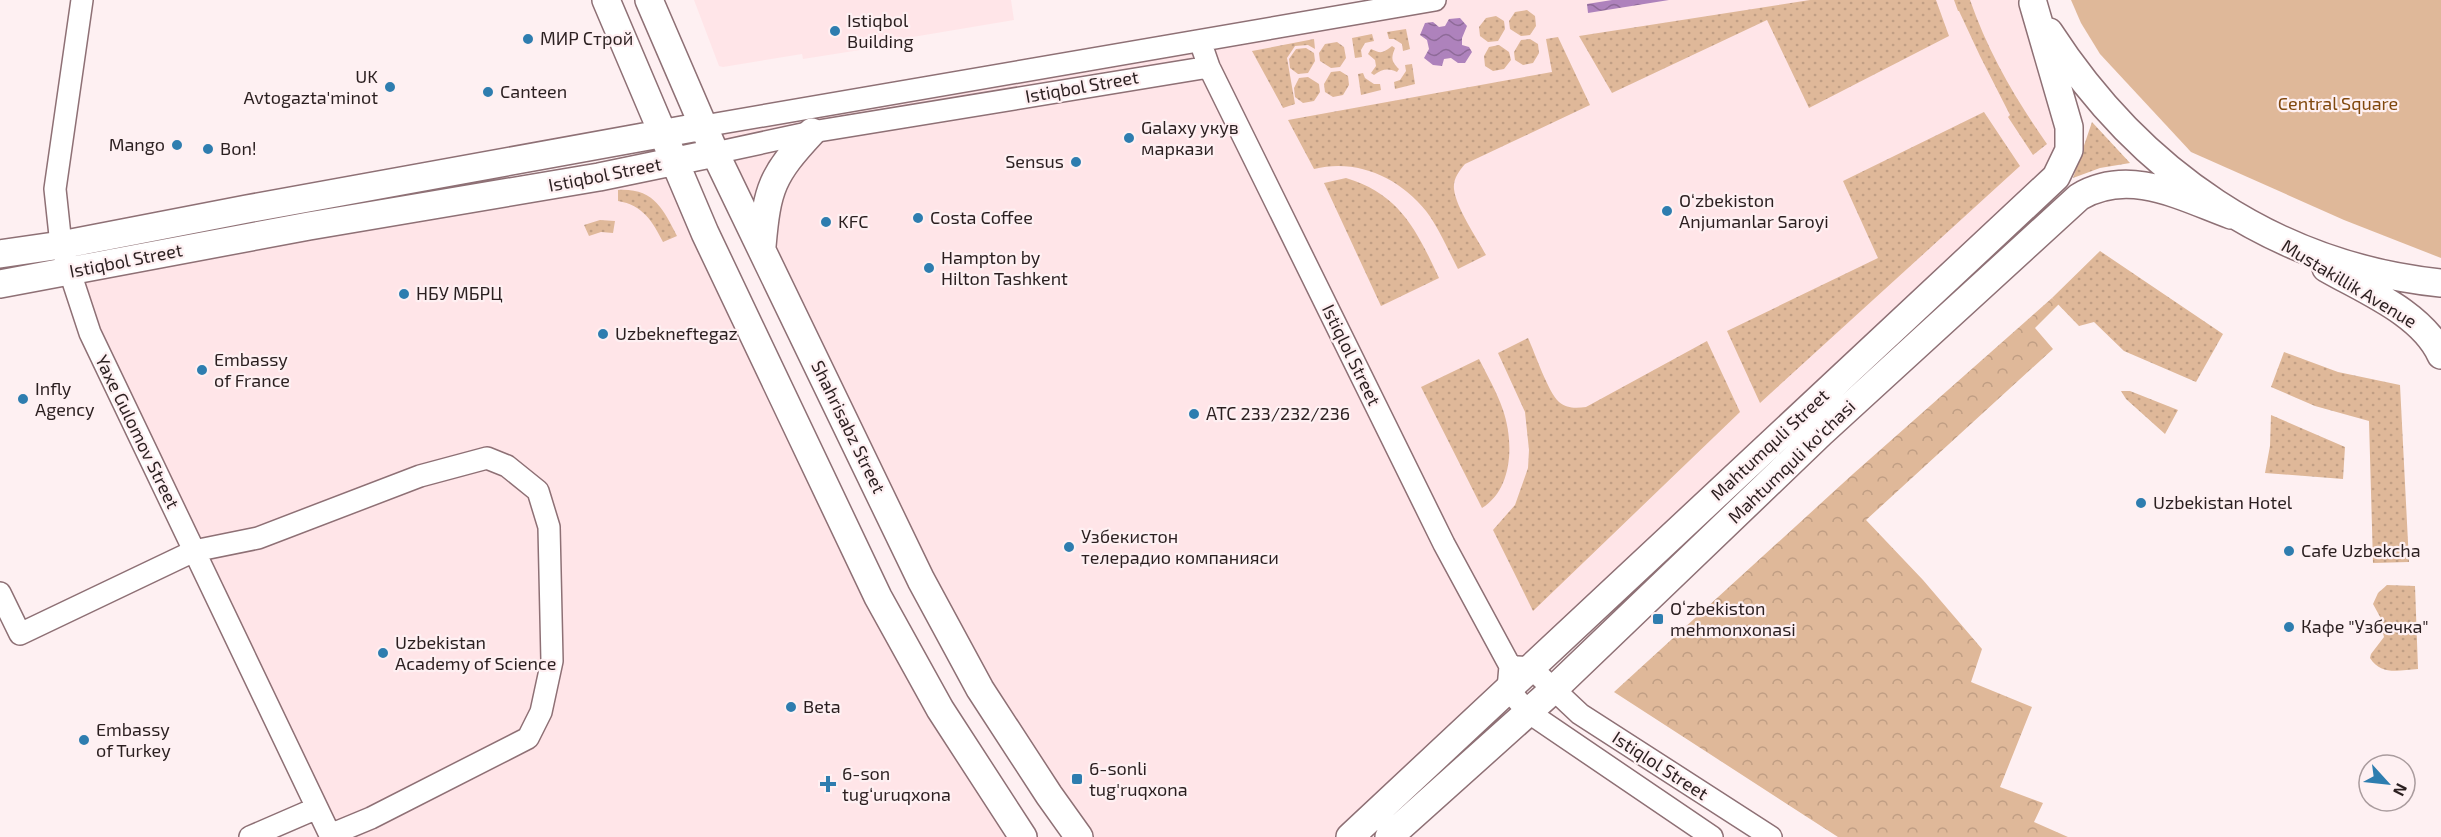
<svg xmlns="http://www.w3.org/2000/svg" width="2441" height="837" font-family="'Exo 2',sans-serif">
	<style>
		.built { fill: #ffe5e8 }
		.grass { fill: url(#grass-dots) }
		.forest { fill: url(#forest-crowns) }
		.park { fill: #dfb899 }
		.water { fill: url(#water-waves) }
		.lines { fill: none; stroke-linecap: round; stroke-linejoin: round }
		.minor-casing { stroke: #8e7075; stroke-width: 24 }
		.major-casing { stroke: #8e7075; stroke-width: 30 }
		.minor { stroke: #fff; stroke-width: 21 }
		.major { stroke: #fff; stroke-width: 27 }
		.poi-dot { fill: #2e7daf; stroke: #fef0f2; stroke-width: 2 }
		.labels { text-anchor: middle; stroke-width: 4.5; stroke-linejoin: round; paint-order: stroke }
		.poi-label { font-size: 18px; fill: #2b1f20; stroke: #fef0f2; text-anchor: start }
		.street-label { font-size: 18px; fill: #2b1f20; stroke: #fef0f2 }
		.park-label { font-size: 18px; fill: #80480e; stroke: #fef0f2 }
	</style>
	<defs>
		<pattern id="grass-dots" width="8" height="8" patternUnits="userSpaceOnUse" patternTransform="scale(1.5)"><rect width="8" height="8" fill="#dfb899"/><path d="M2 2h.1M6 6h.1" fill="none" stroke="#c09e84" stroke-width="1.8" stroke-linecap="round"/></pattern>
		<pattern id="forest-crowns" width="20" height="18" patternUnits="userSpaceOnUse" patternTransform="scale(1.5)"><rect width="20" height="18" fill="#dfb899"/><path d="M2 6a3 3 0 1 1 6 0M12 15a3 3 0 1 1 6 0" fill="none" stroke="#c09e84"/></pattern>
		<pattern id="water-waves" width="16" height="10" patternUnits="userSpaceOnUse" patternTransform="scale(1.5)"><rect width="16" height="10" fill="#ae82bc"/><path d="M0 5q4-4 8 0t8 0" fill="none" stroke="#8e6a98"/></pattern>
	</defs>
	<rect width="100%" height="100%" fill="#fef0f2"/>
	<!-- built -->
	<path class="built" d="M 694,0 L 1011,0 L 1014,20 L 859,46 L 860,50 L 803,59 L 802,54 L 723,67 L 719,66 Z
		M 1435,0 L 2031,0 L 2069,150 L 1350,837 L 1079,837 L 1014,742 L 704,126 Z
		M 673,162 L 878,597 L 1023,837 L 331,837 L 69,272 Z"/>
	<!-- grass -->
	<path class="grass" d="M 1810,0 L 1936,0 L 1949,36 L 1809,108 L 1767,20 L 1612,93 L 1579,36 Z
		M 1954,0 L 1970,0 C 1988,52 2016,100 2047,144 L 2033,155 L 2008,117 L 2010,115 L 1980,56 L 1959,11 L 1958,11 Z
		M 1527,10 L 1535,16 L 1536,26 L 1530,35 L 1521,36 L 1510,29 L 1509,21 L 1515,12 Z
		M 1496,16 L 1504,21 L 1505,29 L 1498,41 L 1488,42 L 1480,36 L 1479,27 L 1486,18 Z
		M 1406,29 L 1410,49 L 1403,51 L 1402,44 L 1394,39 L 1389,39 L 1387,32 Z
		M 1372,34 L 1374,41 L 1365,43 L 1361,50 L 1362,57 L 1355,58 L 1352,38 Z
		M 1558,37 L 1590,105 L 1465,164 C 1459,171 1453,179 1454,189 C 1456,208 1477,238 1486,255 L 1458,269 C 1448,250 1439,228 1426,211 C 1399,177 1356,158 1314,169 L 1288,120 L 1552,72 L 1546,39 Z
		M 1314,39 L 1315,49 L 1308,45 L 1295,46 L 1287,58 L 1295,104 L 1283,108 L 1252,51 Z
		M 1530,39 L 1538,44 L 1539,53 L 1533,63 L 1523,65 L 1515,60 L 1514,52 L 1521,40 Z
		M 1337,42 L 1344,47 L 1346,58 L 1340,67 L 1331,68 L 1320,61 L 1319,53 L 1325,44 Z
		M 1499,45 L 1509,52 L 1511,60 L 1504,69 L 1493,71 L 1485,66 L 1484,56 L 1489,47 Z
		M 1392,46 L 1395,48 C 1391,58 1391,61 1399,69 L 1397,72 C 1387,68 1383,69 1374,75 L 1371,73 L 1376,66 L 1375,60 L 1368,54 L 1371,49 C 1381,54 1383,53 1392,46 Z
		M 1306,48 L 1314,53 L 1315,61 L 1308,73 L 1298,74 L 1290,68 L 1289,59 L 1296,49 Z
		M 1412,64 L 1415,84 L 1395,89 L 1394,82 L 1400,80 L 1406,71 L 1405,65 Z
		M 1340,71 L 1348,76 L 1349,85 L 1343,95 L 1333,97 L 1325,92 L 1324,84 L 1331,72 Z
		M 1363,73 L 1365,78 L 1374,84 L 1380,84 L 1381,90 L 1361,95 L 1358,74 Z
		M 1308,77 L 1319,84 L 1320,92 L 1314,101 L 1303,103 L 1295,97 L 1294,88 L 1299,78 Z
		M 1984,112 L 2020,166 L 1760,403 L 1727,331 L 1878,258 L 1843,181 Z
		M 2092,122 L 2130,163 L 2100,168 L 2073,178 Z
		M 1346,178 C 1400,194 1417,231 1439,278 L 1381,306 L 1324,183 Z
		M 618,190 C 654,188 663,209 677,236 L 663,242 C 653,222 643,205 618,201 Z
		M 600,220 L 615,221 L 613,233 L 601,232 L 589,236 L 584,225 Z
		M 2100,251 L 2223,334 L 2196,382 L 2124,351 L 2094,322 L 2079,326 L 2052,298 Z
		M 1528,338 C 1535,353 1548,392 1559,402 C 1567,409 1577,408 1586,407 L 1707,341 L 1740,412 L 1533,611 L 1493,530 L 1515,505 L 1528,468 L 1529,450 L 1525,412 L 1498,353 Z
		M 2284,352 L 2338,372 L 2400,385 L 2409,562 L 2373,563 L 2369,421 L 2315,406 L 2271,387 Z
		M 1479,359 C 1487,375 1497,392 1503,410 C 1514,442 1513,489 1482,508 L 1421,387 Z
		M 2121,391 L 2130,391 L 2178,410 L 2165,434 L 2126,399 Z
		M 2271,415 L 2345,447 L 2343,479 L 2265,473 L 2270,446 Z
		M 2387,585 L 2415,586 L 2418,669 C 2400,670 2381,676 2370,658 L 2371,654 L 2384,637 L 2382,629 L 2384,624 L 2373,604 L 2378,593 Z"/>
	<!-- forest -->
	<path class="forest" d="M 2052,298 L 2059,304 L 2035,328 L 2053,349 L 1866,520 L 1923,580 L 1982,649 L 1971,682 L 2032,707 L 2000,787 L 2043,803 L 2034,822 L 2068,837 L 1838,837 L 1614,692 L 1853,474 Z"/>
	<!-- park -->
	<path class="park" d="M 2071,0 L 2441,0 L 2441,258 L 2344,220 L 2191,152 L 2100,54 L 2081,23 Z"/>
	<!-- water -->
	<path class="water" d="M 1612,0 L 1669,0 L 1588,13 L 1587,4 Z
		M 1460,18 L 1467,26 L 1462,38 L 1462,45 L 1469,47 L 1472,52 L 1465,63 L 1458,63 L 1451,58 L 1444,59 L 1442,66 L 1433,65 L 1424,58 L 1429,49 L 1427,40 L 1420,35 L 1425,23 L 1433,22 L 1439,27 L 1445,26 L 1449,19 Z"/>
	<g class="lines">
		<!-- minor casing -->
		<g class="minor-casing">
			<path id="minor" d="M 82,0 L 55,189 L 61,245 L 90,333 L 331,837
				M 1200,41 L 1209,67 L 1444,544 L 1510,666 L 1508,689 L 1528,712 L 1712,837
				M 704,126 L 1435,0
				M 715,153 L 812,132 L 1209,67
				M 0,593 L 20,634 L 194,551 L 258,538 L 420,476 L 487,458 L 507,466 L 538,491 L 549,527 L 552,661 L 541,712 L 528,738 L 371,818 L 330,835
				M 1517,667 L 1531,668 L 1580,714 L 1771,837
				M 250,837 L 317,808"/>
		</g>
		<!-- major casing -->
		<g class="major-casing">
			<path id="major" d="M 606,0 L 705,233 L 878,597 L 940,709 L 1023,837
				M 649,0 L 715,153 L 921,580 L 980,689 L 1049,795 L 1079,837
				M 2049,32 C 2139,171 2274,266 2441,283
				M 762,246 C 767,188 772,175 812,132
				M 0,254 L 61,245 L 247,209 L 704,126
				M 2326,268 C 2364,290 2422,313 2441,355
				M 0,284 L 309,226 L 599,177 L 715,153
				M 1350,837 L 2056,177 L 2069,150 L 2069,127 L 2033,3
				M 1389,837 L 1553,690 L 1821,433 L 2079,197 C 2129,167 2182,197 2231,215"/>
		</g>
		<!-- minor -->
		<use href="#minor" class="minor"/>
		<!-- major -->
		<use href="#major" class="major"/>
	</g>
	<!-- markers -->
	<g class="poi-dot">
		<circle cx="835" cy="31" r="6"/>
		<circle cx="528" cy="39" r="6"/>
		<circle cx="390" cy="87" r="6"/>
		<circle cx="488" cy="92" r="6"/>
		<circle cx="1129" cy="138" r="6"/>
		<circle cx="177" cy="145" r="6"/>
		<circle cx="208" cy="149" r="6"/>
		<circle cx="1076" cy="162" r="6"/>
		<circle cx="1667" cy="211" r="6"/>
		<circle cx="918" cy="218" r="6"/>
		<circle cx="826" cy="222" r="6"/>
		<circle cx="929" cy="268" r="6"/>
		<circle cx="404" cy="294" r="6"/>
		<circle cx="603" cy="334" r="6"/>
		<circle cx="202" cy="370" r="6"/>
		<circle cx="23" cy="399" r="6"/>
		<circle cx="1194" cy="414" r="6"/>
		<circle cx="2141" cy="503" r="6"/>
		<circle cx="1069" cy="547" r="6"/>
		<circle cx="2289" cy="551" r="6"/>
		<rect x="1652" y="613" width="12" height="12" rx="3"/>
		<circle cx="2289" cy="627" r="6"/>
		<circle cx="383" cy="653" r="6"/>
		<circle cx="791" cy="707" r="6"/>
		<circle cx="84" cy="740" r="6"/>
		<rect x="1071" y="773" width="12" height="12" rx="3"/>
		<path d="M825 775h6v6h6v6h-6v6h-6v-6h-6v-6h6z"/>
	</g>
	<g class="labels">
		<!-- poi labels -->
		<g class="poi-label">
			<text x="847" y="27">Istiqbol<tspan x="847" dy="21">Building</tspan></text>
			<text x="540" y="45">МИР Строй</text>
			<text x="378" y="83" text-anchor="end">UK<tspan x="378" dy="21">Avtogazta'minot</tspan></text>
			<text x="500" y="98">Canteen</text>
			<text x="1141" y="134">Galaxy укув<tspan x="1141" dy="21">маркази</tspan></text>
			<text x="165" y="151" text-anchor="end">Mango</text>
			<text x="220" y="155">Bon!</text>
			<text x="1064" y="168" text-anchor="end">Sensus</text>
			<text x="1679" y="207">O‘zbekiston<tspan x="1679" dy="21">Anjumanlar Saroyi</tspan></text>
			<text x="930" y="224">Costa Coffee</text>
			<text x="838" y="228">KFC</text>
			<text x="941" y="264">Hampton by<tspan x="941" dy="21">Hilton Tashkent</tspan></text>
			<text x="416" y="300">НБУ МБРЦ</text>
			<text x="615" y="340">Uzbekneftegaz</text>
			<text x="214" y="366">Embassy<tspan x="214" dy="21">of France</tspan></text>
			<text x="35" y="395">Infly<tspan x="35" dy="21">Agency</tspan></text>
			<text x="1206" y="420">АТС 233/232/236</text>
			<text x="2153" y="509">Uzbekistan Hotel</text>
			<text x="1081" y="543">Узбекистон<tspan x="1081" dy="21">телерадио компанияси</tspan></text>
			<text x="2301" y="557">Cafe Uzbekcha</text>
			<text x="1670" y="615">Oʻzbekiston<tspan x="1670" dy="21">mehmonxonasi</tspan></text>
			<text x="2301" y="633">Кафе "Узбечка"</text>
			<text x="395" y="649">Uzbekistan<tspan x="395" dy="21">Academy of Science</tspan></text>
			<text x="803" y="713">Beta</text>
			<text x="96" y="736">Embassy<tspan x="96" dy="21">of Turkey</tspan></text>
			<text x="1089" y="775">6-sonli<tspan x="1089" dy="21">tug'ruqxona</tspan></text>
			<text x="842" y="780">6-son<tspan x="842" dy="21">tug‘uruqxona</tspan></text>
		</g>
		<!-- street labels -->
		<g class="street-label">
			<text transform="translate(1082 87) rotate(-10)" y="6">Istiqbol Street</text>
			<text transform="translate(605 175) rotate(-11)" y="6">Istiqbol Street</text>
			<text transform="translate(126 261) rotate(-11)" y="6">Istiqbol Street</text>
			<text transform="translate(2349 284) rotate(31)" y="6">Mustakillik Avenue</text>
			<text transform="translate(1351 355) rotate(64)" y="6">Istiqlol Street</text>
			<text transform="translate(848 427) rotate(64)" y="6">Shahrisabz Street</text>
			<text transform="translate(137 432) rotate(64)" y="6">Yaxe Gulomov Street</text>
			<text transform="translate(1770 445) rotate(-43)" y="6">Mahtumquli Street</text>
			<text transform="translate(1792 462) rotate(-44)" y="6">Mahtumquli ko'chasi</text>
			<text transform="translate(1660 766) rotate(33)" y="6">Istiqlol Street</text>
		</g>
		<!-- park labels -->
		<g class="park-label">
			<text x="2338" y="110">Central Square</text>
		</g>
	</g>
	<!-- north arrow -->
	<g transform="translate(2387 783) rotate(117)"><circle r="28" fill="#fef0f2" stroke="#aa9c9e" stroke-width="1.5"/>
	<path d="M0-4.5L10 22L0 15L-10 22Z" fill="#2e7daf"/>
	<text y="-9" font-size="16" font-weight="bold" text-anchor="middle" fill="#2b1f20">N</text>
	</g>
</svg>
